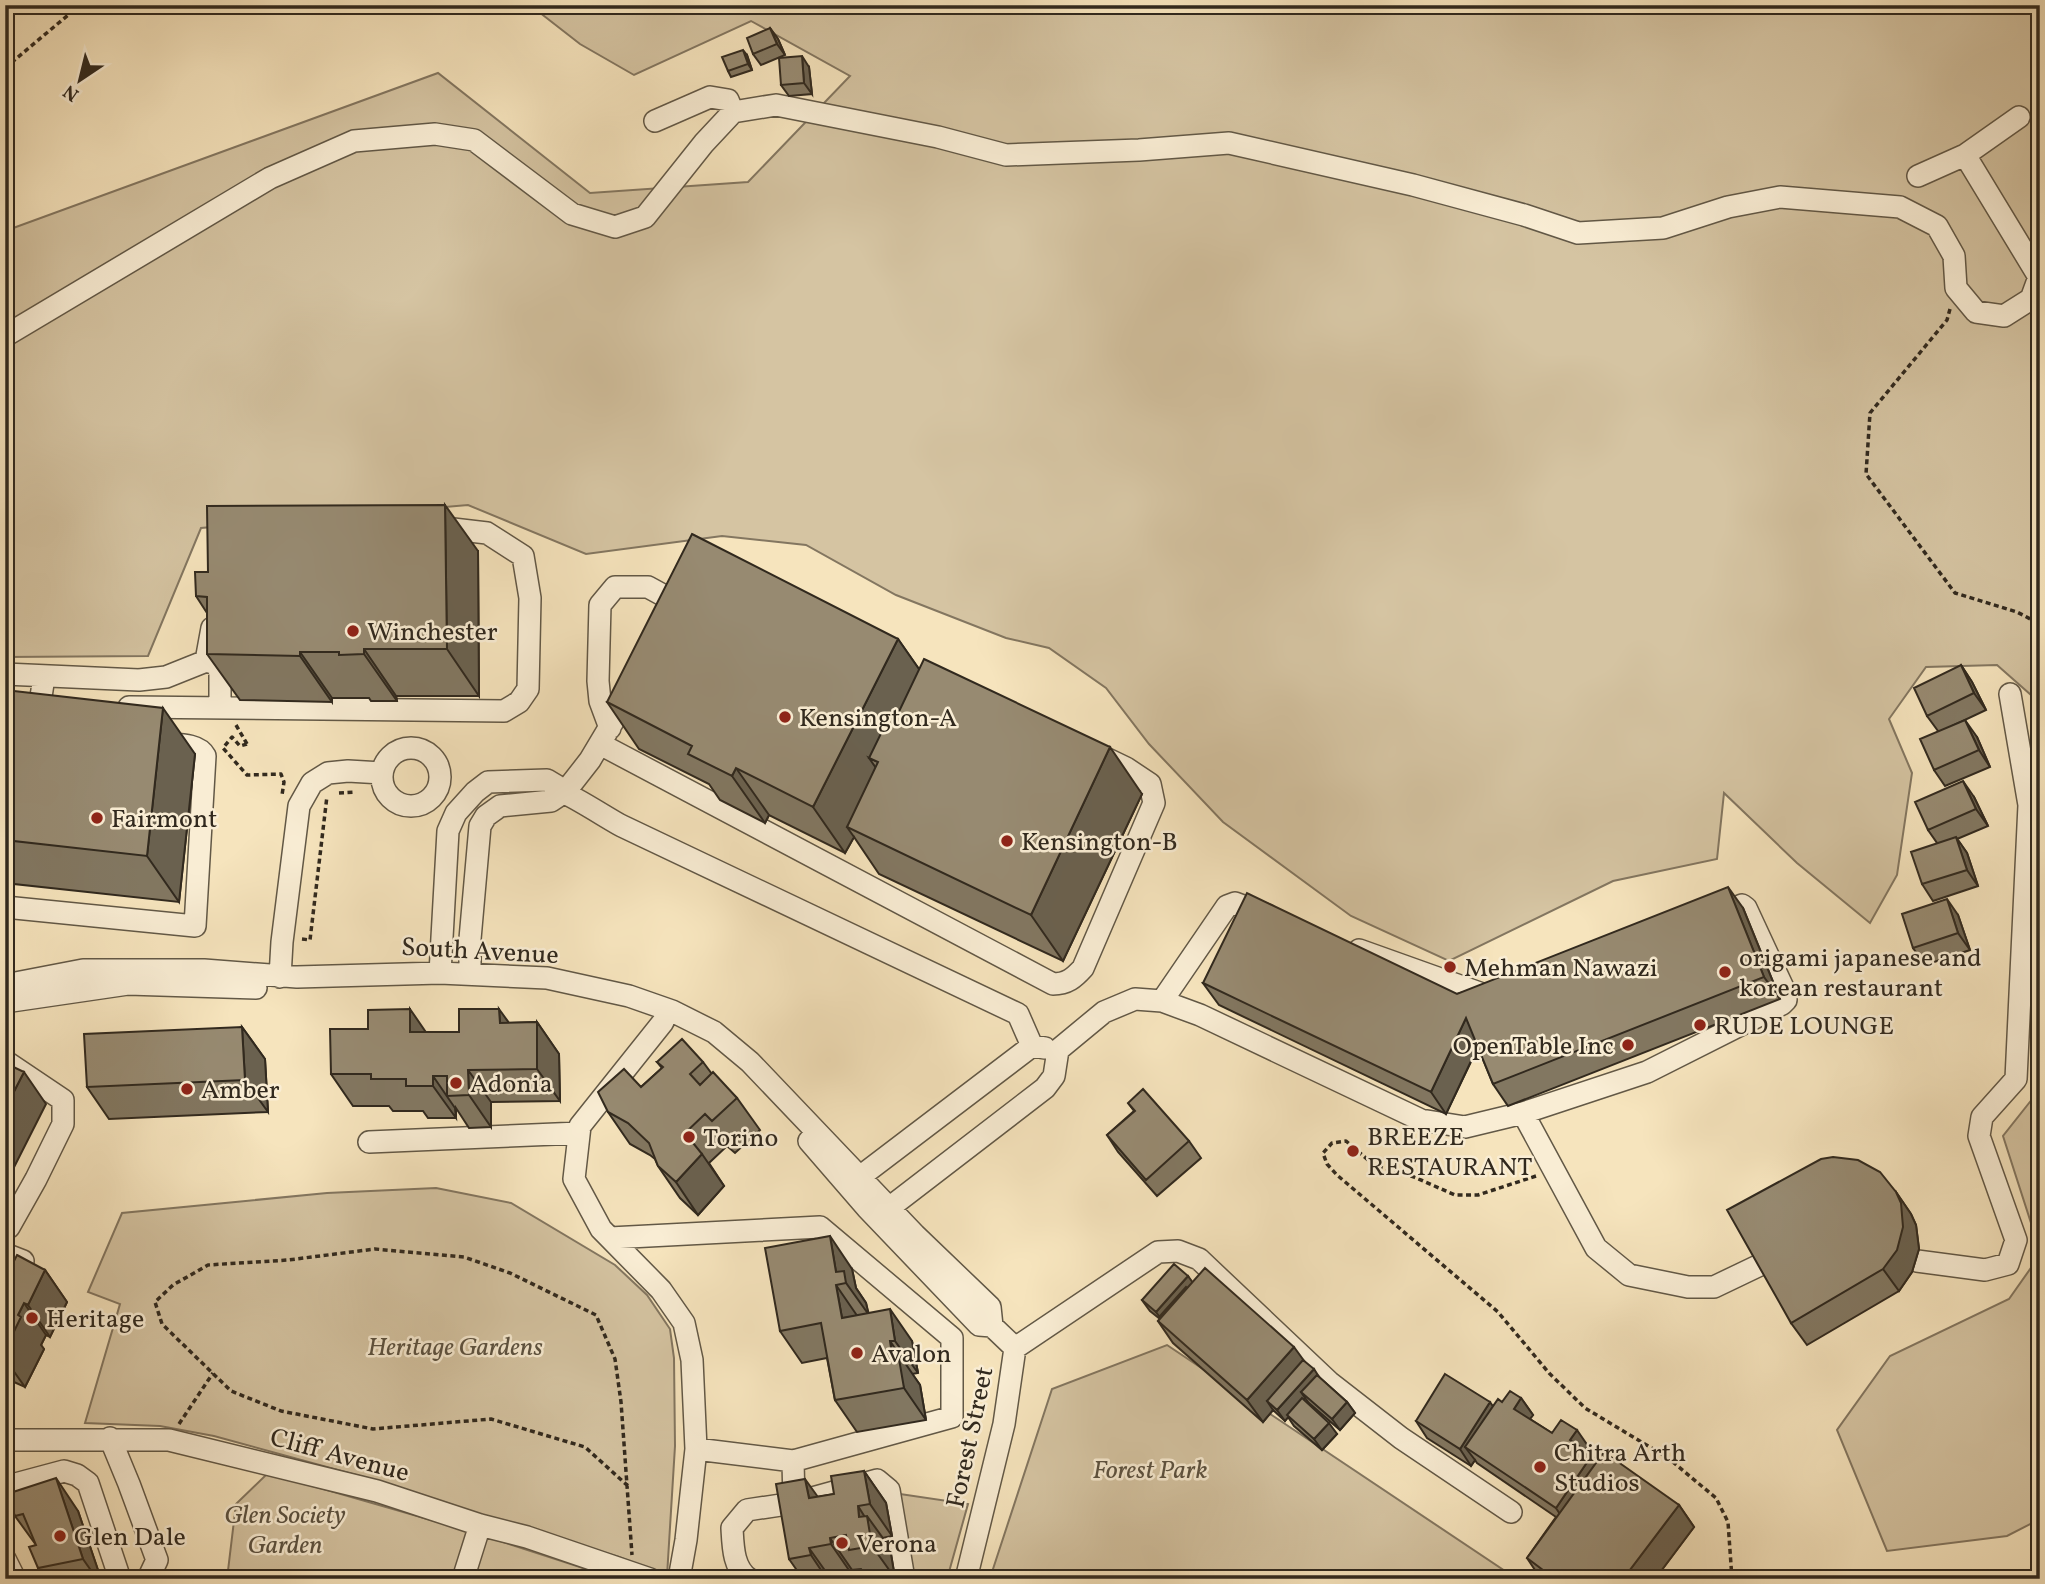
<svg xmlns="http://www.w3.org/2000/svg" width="2045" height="1584" font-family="Vollkorn,serif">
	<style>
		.green { fill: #d5c4a2; stroke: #837660; stroke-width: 2 }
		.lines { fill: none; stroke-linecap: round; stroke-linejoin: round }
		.minor-casing { stroke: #625846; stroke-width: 24 }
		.path { stroke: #31291e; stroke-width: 3.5; stroke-dasharray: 5 3.5; stroke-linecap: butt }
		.minor { stroke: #f9edd4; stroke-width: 21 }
		.wall { fill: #827761; stroke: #31291e; stroke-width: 2 }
		.shaded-wall { fill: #6a614f; stroke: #31291e; stroke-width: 2 }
		.building { fill: #978a71; stroke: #31291e; stroke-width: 2 }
		.poi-dot { fill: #8f2418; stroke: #f9edd4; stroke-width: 2.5 }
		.labels { text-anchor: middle; stroke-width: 5; stroke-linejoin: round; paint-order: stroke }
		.poi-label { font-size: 26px; fill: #31291e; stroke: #f9edd4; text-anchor: start }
		.street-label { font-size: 26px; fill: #31291e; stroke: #f9edd4 }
		.park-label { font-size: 26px; font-style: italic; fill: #5a503f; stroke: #f9edd4 }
	</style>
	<rect width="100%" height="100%" fill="#f6e4bd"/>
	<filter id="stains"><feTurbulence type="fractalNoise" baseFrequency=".00286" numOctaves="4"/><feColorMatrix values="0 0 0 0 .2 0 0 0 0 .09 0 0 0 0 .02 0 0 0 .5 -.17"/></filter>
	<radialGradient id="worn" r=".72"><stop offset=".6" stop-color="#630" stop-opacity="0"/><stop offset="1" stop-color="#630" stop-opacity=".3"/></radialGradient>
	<!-- green -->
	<path class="green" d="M 530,5 L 2040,5 L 2040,703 L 1997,665 L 1926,667 L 1889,719 L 1912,773 L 1897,875 L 1870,923 L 1797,863 L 1724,793 L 1717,859 L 1613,881 L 1449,961 L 1351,916 L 1223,822 L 1149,744 L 1106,688 L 1049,648 L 1006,638 L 896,595 L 806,545 L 722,536 L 586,554 L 468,505 L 201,528 L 148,656 L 5,657 L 5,231 L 438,73 L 590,193 L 748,182 L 850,76 L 751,21 L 634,75 L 580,44 Z
		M 2040,819 L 2040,1251 L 2003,1136 L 2033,1098 Z
		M 436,1188 L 511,1203 L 615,1265 L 647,1295 L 670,1329 L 674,1358 L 675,1446 L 667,1576 L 619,1557 L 480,1516 L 378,1481 L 214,1436 L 160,1426 L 85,1423 L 120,1304 L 88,1292 L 122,1213 L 327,1193 Z
		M 2040,1255 L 2040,1519 L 2007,1536 L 1887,1551 L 1837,1430 L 1890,1356 L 2009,1299 Z
		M 1167,1345 L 1517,1579 L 1009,1579 L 993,1569 L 1052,1389 Z
		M 268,1473 L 469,1531 L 617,1579 L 227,1579 L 236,1504 Z
		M 873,1490 L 968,1504 L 947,1579 L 880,1579 Z"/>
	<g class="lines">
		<!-- minor casing -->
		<g class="minor-casing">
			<path id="minor" d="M 655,121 L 710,97 L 728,100 L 733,112
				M 1918,176 L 1965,155 L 2019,117
				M 5,336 L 270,178 L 354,141 L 435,134 L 474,140 L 572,214 L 615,227 L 645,217 L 704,143 L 733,112 L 776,105 L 938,137 L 1006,155 L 1139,150 L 1229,143 L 1413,185 L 1524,215 L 1578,233 L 1663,228 L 1728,207 L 1780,197 L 1900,207 L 1937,226 L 1954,256 L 1956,288 L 1976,312 L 2004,316 L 2031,299 L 2039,277 L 1965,155
				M 206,661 L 212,628
				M 5,674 L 139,680 L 166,677 L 206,661 L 216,664 L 220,672 L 220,707
				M 129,707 L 504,711 L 519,702 L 528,689 L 530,598 L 523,556 L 487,533 L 436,527
				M 37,723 L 44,677
				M 610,728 L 600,701 L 598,681 L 600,605 L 615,587 L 648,587 L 681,605
				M 600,744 L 1053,984 C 1067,984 1074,978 1083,968 L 1154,803 L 1150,784 L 1126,768 L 1099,755
				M382 777a29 29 0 1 1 58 0a29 29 0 1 1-58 0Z
				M 559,792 C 568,792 610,820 622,826 L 1018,1014 L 1032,1046
				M 565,792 L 590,760 L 630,693
				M 5,907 L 195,926 L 205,756 C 198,743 177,745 164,744
				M 1359,950 L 1485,995 L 1497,992
				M 440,973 L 448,831 L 456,813 L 475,792 L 488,782 L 547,780 L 557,786 L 559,792
				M 470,974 L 470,939 L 480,826 L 486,816 L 500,806 L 551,801 L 557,797 L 559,792
				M 280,977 L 282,942 L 299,806 L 312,783 L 328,773 L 348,771 L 382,773
				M 5,985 L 83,970 L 204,970 L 297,977 L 440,973 L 547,978 L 629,996 L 672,1011 L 714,1032 L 750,1062 L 915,1235 L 990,1307 L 992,1326 L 1015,1348
				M 1162,1001 L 1227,906 L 1235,903 L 1267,915
				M 5,1002 L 128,984 L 256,988
				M 663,1022 L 580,1126 L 574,1179 L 601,1229 L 661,1290 L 684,1323 L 692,1360 L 696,1449 L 686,1540 L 679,1579
				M 5,1061 L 63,1100 L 63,1124 L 36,1179 L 9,1227 L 5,1228
				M 1523,1113 L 1596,1248 L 1629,1275 L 1688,1287 L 1714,1287 L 1762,1264
				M 809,1141 L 867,1208 L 979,1325 L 992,1326
				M 369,1142 L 579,1133
				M 861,1176 L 1032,1046 L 1045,1048
				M 889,1208 L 1045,1088 L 1054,1076 L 1058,1050 L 1104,1012 L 1135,999 L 1162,1001 L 1200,1015 L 1421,1120 L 1465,1127 L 1523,1113 L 1647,1072 L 1782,1004 L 1786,1000 L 1786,994 L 1746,908 L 1742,905 L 1715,917
				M 610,1238 L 820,1227 L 952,1338 L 952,1417 L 793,1461
				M 5,1254 L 23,1261
				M 1917,1261 L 1985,1270 L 2008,1264 L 2016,1240 L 1979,1136 L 1982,1117 L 2016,1079 L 2029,805 L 2010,694
				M 1015,1348 L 1158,1252 L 1178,1251 L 1199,1259 L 1329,1382 L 1401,1438 L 1511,1512
				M 110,1438 L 129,1484 L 157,1560 L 148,1579
				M 5,1440 L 169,1440 L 377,1491 L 480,1525 L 527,1537 L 650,1579
				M 696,1449 L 793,1461 L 794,1503 L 747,1510 L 732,1528 C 733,1546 733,1568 749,1579
				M 5,1491 L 8,1486 L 64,1471 L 77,1475 L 88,1483 L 120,1579
				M 795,1507 L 794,1503 L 877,1480 L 889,1490 L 904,1579
				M 5,1559 L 15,1579
				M 463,1579 L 480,1525
				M 966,1579 L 1004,1424 L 1015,1348"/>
		</g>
		<!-- path -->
		<path class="path" d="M 5,68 L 80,5
			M 1950,309 L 1947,320 L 1870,413 L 1866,474 L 1955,593 L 2017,612 L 2040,624
			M 236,725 L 247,744
			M 247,744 L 240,746 L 232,737 L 223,748 L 247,775 L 281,774 L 284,782 L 282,795
			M 339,793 L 356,792
			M 302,939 L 310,940 L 327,796
			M 1536,1176 L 1478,1195 L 1455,1195 L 1414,1177 L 1374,1165 L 1346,1141 L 1332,1143 L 1323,1153 L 1327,1164 L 1337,1175 L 1498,1312 L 1549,1373 L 1585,1408 L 1668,1458 L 1716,1498 L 1728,1522 L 1732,1579
			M 179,1424 L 213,1373
			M 628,1486 L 585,1447 L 491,1419 L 373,1429 L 281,1411 L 231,1391 L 162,1324 L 155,1302 L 173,1285 L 208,1265 L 288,1260 L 375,1249 L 464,1257 L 510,1273 L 596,1315 L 615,1359 L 621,1402 L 632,1555"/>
		<!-- minor -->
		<use href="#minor" class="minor"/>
	</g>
	<!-- wall -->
	<path class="wall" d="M 770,28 L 778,39 L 785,55 L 761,65 L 753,54 Z
		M 747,55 L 752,70 L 731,77 L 728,71 Z
		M 809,67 L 812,94 L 789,96 L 781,85 Z
		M 478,551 L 479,696 L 396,696 L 397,701 L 371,701 L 369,698 L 332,698 L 332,702 L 240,700 L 207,654 L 207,613 L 196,596 L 208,572 Z
		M 898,639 L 919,669 L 1142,794 L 1063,961 L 879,874 L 854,837 L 845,853 L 769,815 L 765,823 L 720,800 L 709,784 L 639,749 L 607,702 Z
		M 1961,665 L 1972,682 L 1986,710 L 1954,725 L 1977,737 L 1990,767 L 1945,786 L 1934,770 L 1938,731 L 1927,716 Z
		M 5,690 L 195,754 L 179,902 L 5,883 Z
		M 1974,797 L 1988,826 L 1957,839 L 1967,853 L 1978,886 L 1933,901 L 1922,884 L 1937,843 L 1928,830 Z
		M 1743,908 L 1780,999 L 1508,1106 L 1493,1084 L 1478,1047 L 1446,1114 L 1219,1005 L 1203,983 L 1457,994 Z
		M 1958,915 L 1970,950 L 1925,965 L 1913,948 Z
		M 537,1022 L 559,1054 L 560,1101 L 491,1102 L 491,1127 L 469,1128 L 456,1108 L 456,1118 L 428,1118 L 423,1111 L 393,1111 L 389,1106 L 353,1106 L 331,1074 L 368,1029 L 426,1032 L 459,1032 L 509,1023 Z
		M 242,1027 L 265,1059 L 268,1112 L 109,1119 L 87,1087 Z
		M 657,1062 L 703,1062 L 712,1074 L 737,1098 L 760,1130 L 735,1153 L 727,1146 L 709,1163 L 724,1186 L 698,1215 L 680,1198 L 658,1166 L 655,1159 L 650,1155 L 630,1144 L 608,1112 L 641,1087 L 662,1068 Z
		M 1128,1103 L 1189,1141 L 1201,1158 L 1157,1196 L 1118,1152 L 1107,1135 L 1134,1111 Z
		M 1896,1192 L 1911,1214 L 1916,1225 L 1919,1249 L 1912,1272 L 1899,1291 L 1807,1345 L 1791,1323 Z
		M 5,1254 L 12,1264 L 45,1270 L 67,1302 L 50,1337 L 46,1335 L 41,1345 L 44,1349 L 25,1387 L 5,1378 Z
		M 852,1269 L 856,1288 L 866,1303 L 868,1313 L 912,1341 L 918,1373 L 912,1374 L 920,1385 L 926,1420 L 857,1432 L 835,1400 L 827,1358 L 802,1363 L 780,1331 Z
		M 1188,1276 L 1192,1283 L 1303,1360 L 1320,1378 L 1347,1402 L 1355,1413 L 1340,1430 L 1309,1403 L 1305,1398 L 1303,1400 L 1337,1434 L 1322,1450 L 1294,1426 L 1288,1417 L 1285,1421 L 1273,1410 L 1263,1422 L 1173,1343 L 1158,1321 L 1160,1319 L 1150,1311 L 1142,1300 Z
		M 1521,1398 L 1533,1415 L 1530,1419 L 1552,1433 L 1588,1446 L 1585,1451 L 1597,1462 L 1679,1505 L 1694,1527 L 1655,1579 L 1541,1579 L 1527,1558 L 1556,1517 L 1477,1463 L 1475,1460 L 1471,1466 L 1427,1438 L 1416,1421 L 1493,1406 L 1502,1402 Z
		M 864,1471 L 886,1503 L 892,1536 L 883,1538 L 890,1548 L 895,1578 L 868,1579 L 861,1569 L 852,1570 L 853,1576 L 838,1579 L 803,1579 L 789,1559 L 818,1497 L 834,1494 Z
		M 7,1494 L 78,1511 L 101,1579 L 45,1579 L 38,1568 L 36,1545 L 15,1516 Z"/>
	<!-- shaded-wall -->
	<path class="shaded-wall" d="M 770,28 L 778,39 L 785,55 L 777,44 Z
		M 743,50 L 747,55 L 752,70 L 748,64 Z
		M 802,56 L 809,67 L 812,94 L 804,83 Z
		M 445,505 L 478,551 L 479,696 L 447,649 Z
		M 898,639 L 930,685 L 878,762 L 869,758 L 883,778 L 847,827 L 854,837 L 845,853 L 813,807 Z
		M 364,649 L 396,696 L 397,701 L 364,654 Z
		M 300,652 L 332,698 L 332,702 L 300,656 Z
		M 1961,665 L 1972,682 L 1986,710 L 1974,693 Z
		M 163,708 L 195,754 L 179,902 L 147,856 Z
		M 1965,720 L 1977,737 L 1990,767 L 1979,750 Z
		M 1110,747 L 1142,794 L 1063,961 L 1031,915 Z
		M 736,768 L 769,815 L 765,823 L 732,776 Z
		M 1963,781 L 1974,797 L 1988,826 L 1976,809 Z
		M 1956,837 L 1967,853 L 1978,886 L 1967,870 Z
		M 1728,887 L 1743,908 L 1780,999 L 1764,977 Z
		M 1947,899 L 1958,915 L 1970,950 L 1958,933 Z
		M 410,1009 L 432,1041 L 410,1032 Z
		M 499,1009 L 522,1041 L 500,1023 Z
		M 1466,1018 L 1481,1040 L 1446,1114 L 1431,1092 Z
		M 537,1022 L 559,1054 L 560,1101 L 537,1069 Z
		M 242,1027 L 265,1059 L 268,1112 L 245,1080 Z
		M 468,1070 L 491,1102 L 491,1127 L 469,1095 Z
		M 24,1072 L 46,1104 L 5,1185 L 5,1109 Z
		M 433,1076 L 455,1108 L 456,1118 L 433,1086 Z
		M 702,1154 L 724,1186 L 698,1215 L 676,1182 Z
		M 1896,1192 L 1911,1214 L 1916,1225 L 1919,1249 L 1912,1272 L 1899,1291 L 1883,1269 Z
		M 830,1236 L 852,1269 L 856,1288 L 866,1303 L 869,1315 L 846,1283 L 836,1272 Z
		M 5,1254 L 23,1280 L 5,1278 Z
		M 45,1270 L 67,1302 L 50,1337 L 28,1305 Z
		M 1188,1276 L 1196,1287 L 1164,1323 L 1156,1312 Z
		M 836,1285 L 858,1317 L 842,1318 Z
		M 24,1303 L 46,1335 L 41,1345 L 44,1349 L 25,1387 L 5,1359 L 5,1350 L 18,1315 Z
		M 890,1309 L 912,1341 L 918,1373 L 895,1341 Z
		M 890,1341 L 920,1385 L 926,1420 L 904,1388 L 892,1354 Z
		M 1294,1347 L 1310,1369 L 1267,1401 L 1273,1410 L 1263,1422 L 1247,1400 Z
		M 1314,1369 L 1321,1380 L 1301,1392 L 1305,1398 L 1285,1421 L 1277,1410 Z
		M 1521,1398 L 1533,1415 L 1525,1425 L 1514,1409 Z
		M 1347,1402 L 1355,1413 L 1340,1430 L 1332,1419 Z
		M 1490,1402 L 1501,1418 L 1465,1447 L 1475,1460 L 1471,1466 L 1460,1449 Z
		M 1329,1423 L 1337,1434 L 1322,1450 L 1314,1439 Z
		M 1577,1430 L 1588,1446 L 1581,1456 L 1570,1440 Z
		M 1592,1455 L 1603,1471 L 1567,1525 L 1556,1508 Z
		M 864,1471 L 886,1503 L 892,1536 L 870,1504 Z
		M 56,1478 L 78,1511 L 101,1579 L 97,1579 L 83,1559 Z
		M 805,1479 L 828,1511 L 809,1498 Z
		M 1679,1505 L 1694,1527 L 1655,1579 L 1623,1579 Z
		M 858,1506 L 868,1522 L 867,1516 L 890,1548 L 895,1578 L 872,1546 L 859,1517 Z
		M 830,1538 L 852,1570 L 853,1576 L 831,1544 Z
		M 809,1548 L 831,1579 L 827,1579 L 811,1555 Z"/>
	<!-- building -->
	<path class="building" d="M 770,28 L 777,44 L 753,54 L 747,38 Z
		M 743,50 L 748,64 L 728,71 L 722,57 Z
		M 802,56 L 804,83 L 781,85 L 779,58 Z
		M 445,505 L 447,649 L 364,649 L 364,654 L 339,655 L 339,652 L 300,652 L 300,656 L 207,654 L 207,597 L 196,596 L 195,572 L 208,572 L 207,506 Z
		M 692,534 L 898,639 L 813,807 L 736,768 L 732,776 L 688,754 L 692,746 L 607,702 Z
		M 924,659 L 1110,747 L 1031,915 L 847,827 L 878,762 L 869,758 L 889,717 L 895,720 Z
		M 1961,665 L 1974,693 L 1927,716 L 1914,688 Z
		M 5,690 L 163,708 L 147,856 L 5,840 Z
		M 1965,720 L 1979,750 L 1934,770 L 1920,739 Z
		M 1963,781 L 1976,809 L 1928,830 L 1915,802 Z
		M 1956,837 L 1967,870 L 1922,884 L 1911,852 Z
		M 1728,887 L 1764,977 L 1493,1084 L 1466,1018 L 1431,1092 L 1203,983 L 1247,893 L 1457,994 Z
		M 1947,899 L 1958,933 L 1913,948 L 1902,914 Z
		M 410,1009 L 410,1032 L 459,1032 L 459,1009 L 499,1009 L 500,1023 L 537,1022 L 537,1069 L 468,1070 L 469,1095 L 447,1096 L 447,1076 L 433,1076 L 433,1086 L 406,1086 L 406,1079 L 371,1079 L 371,1074 L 331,1074 L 330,1029 L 368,1029 L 368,1010 Z
		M 242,1027 L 245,1080 L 87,1087 L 84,1034 Z
		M 682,1039 L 703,1062 L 690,1074 L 700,1085 L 713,1072 L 737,1098 L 712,1121 L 705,1114 L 685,1133 L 702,1154 L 676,1182 L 658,1166 L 649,1143 L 628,1123 L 608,1112 L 598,1092 L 624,1069 L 641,1087 L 663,1067 L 657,1062 Z
		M 5,1063 L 24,1072 L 5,1109 Z
		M 1143,1089 L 1189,1141 L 1146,1180 L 1107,1135 L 1135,1111 L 1128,1103 Z
		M 1833,1157 L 1858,1160 L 1880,1172 L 1896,1192 L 1901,1203 L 1903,1227 L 1897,1250 L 1883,1269 L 1791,1323 L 1727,1210 L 1821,1159 Z
		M 830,1236 L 836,1272 L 844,1271 L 846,1283 L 836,1285 L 842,1318 L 890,1309 L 895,1341 L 890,1341 L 892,1354 L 898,1353 L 904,1388 L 835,1400 L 821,1323 L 780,1331 L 765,1248 Z
		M 17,1255 L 45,1270 L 28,1305 L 24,1303 L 18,1315 L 21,1317 L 5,1350 L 5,1267 L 10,1269 Z
		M 1174,1264 L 1188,1276 L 1156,1312 L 1142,1300 Z
		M 1205,1268 L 1294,1347 L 1247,1400 L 1158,1321 Z
		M 1186,1287 L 1187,1288 L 1161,1317 L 1160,1316 Z
		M 1303,1360 L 1314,1369 L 1277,1410 L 1267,1401 Z
		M 1445,1374 L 1490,1402 L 1460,1449 L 1416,1421 Z
		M 1317,1375 L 1347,1402 L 1332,1419 L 1301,1392 Z
		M 1510,1391 L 1521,1398 L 1514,1409 L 1552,1433 L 1561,1420 L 1577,1430 L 1570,1440 L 1592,1455 L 1556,1508 L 1465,1447 L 1498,1399 L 1502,1402 Z
		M 1302,1398 L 1329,1423 L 1314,1439 L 1287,1415 Z
		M 1604,1452 L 1679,1505 L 1623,1579 L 1555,1579 L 1527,1558 Z
		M 864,1471 L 870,1504 L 858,1506 L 859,1517 L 867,1516 L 872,1546 L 849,1550 L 846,1535 L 830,1538 L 831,1544 L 809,1548 L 811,1555 L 789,1559 L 776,1484 L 805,1479 L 809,1498 L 834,1494 L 831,1476 Z
		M 56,1478 L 83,1559 L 38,1568 L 29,1547 L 36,1545 L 23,1514 L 15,1516 L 7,1494 Z"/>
	<!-- markers -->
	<g class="poi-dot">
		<circle cx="353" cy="631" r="7"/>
		<circle cx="785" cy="717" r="7"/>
		<circle cx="97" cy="818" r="7"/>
		<circle cx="1007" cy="841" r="7"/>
		<circle cx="1450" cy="967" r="7"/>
		<circle cx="1725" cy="972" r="7"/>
		<circle cx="1700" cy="1025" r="7"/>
		<circle cx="1628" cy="1045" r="7"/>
		<circle cx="456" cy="1083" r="7"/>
		<circle cx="187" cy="1089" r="7"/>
		<circle cx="689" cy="1137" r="7"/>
		<circle cx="1353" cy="1151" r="7"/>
		<circle cx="32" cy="1318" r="7"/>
		<circle cx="857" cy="1353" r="7"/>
		<circle cx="1540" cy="1467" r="7"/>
		<circle cx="60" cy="1536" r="7"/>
		<circle cx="842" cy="1543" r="7"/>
	</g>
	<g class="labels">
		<!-- poi labels -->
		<g class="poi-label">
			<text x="367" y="640">Winchester</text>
			<text x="799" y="726">Kensington-A</text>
			<text x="111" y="827">Fairmont</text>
			<text x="1021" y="850">Kensington-B</text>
			<text x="1739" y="966">origami japanese and<tspan x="1739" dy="30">korean restaurant</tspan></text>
			<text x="1464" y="976">Mehman Nawazi</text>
			<text x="1714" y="1034">RUDE LOUNGE</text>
			<text x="1614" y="1054" text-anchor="end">OpenTable Inc</text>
			<text x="470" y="1092">Adonia</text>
			<text x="201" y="1098">Amber</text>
			<text x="1367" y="1145">BREEZE<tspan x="1367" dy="30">RESTAURANT</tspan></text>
			<text x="703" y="1146">Torino</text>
			<text x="46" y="1327">Heritage</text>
			<text x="871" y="1362">Avalon</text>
			<text x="1554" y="1461">Chitra Arth<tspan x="1554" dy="30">Studios</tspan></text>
			<text x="74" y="1545">Glen Dale</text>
			<text x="856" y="1552">Verona</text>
		</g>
		<!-- street labels -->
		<g class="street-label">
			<text transform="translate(480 950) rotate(3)" y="9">South Avenue</text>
			<text transform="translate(969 1437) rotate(-78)" y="9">Forest Street</text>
			<text transform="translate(340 1454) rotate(15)" y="9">Cliff Avenue</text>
		</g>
		<!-- park labels -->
		<g class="park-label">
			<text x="455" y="1355">Heritage Gardens</text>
			<text x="1150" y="1478">Forest Park</text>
			<text x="285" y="1523">Glen Society<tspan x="285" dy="30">Garden</tspan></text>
		</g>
	</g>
	<!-- margin -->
	<rect width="2045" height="1584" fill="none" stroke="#f6e4bd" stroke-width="28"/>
	<rect x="7" y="7" width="2031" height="1570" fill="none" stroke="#31291e" stroke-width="3.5"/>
	<rect x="14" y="14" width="2017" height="1556" fill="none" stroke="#31291e" stroke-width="2"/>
	<!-- north arrow -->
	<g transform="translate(80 80) rotate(215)" stroke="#f9edd4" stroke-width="5" paint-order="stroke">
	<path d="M0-5L12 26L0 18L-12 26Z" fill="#31291e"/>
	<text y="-10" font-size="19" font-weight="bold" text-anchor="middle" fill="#31291e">N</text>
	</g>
	<rect width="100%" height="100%" filter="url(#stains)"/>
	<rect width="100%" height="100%" fill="url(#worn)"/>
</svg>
